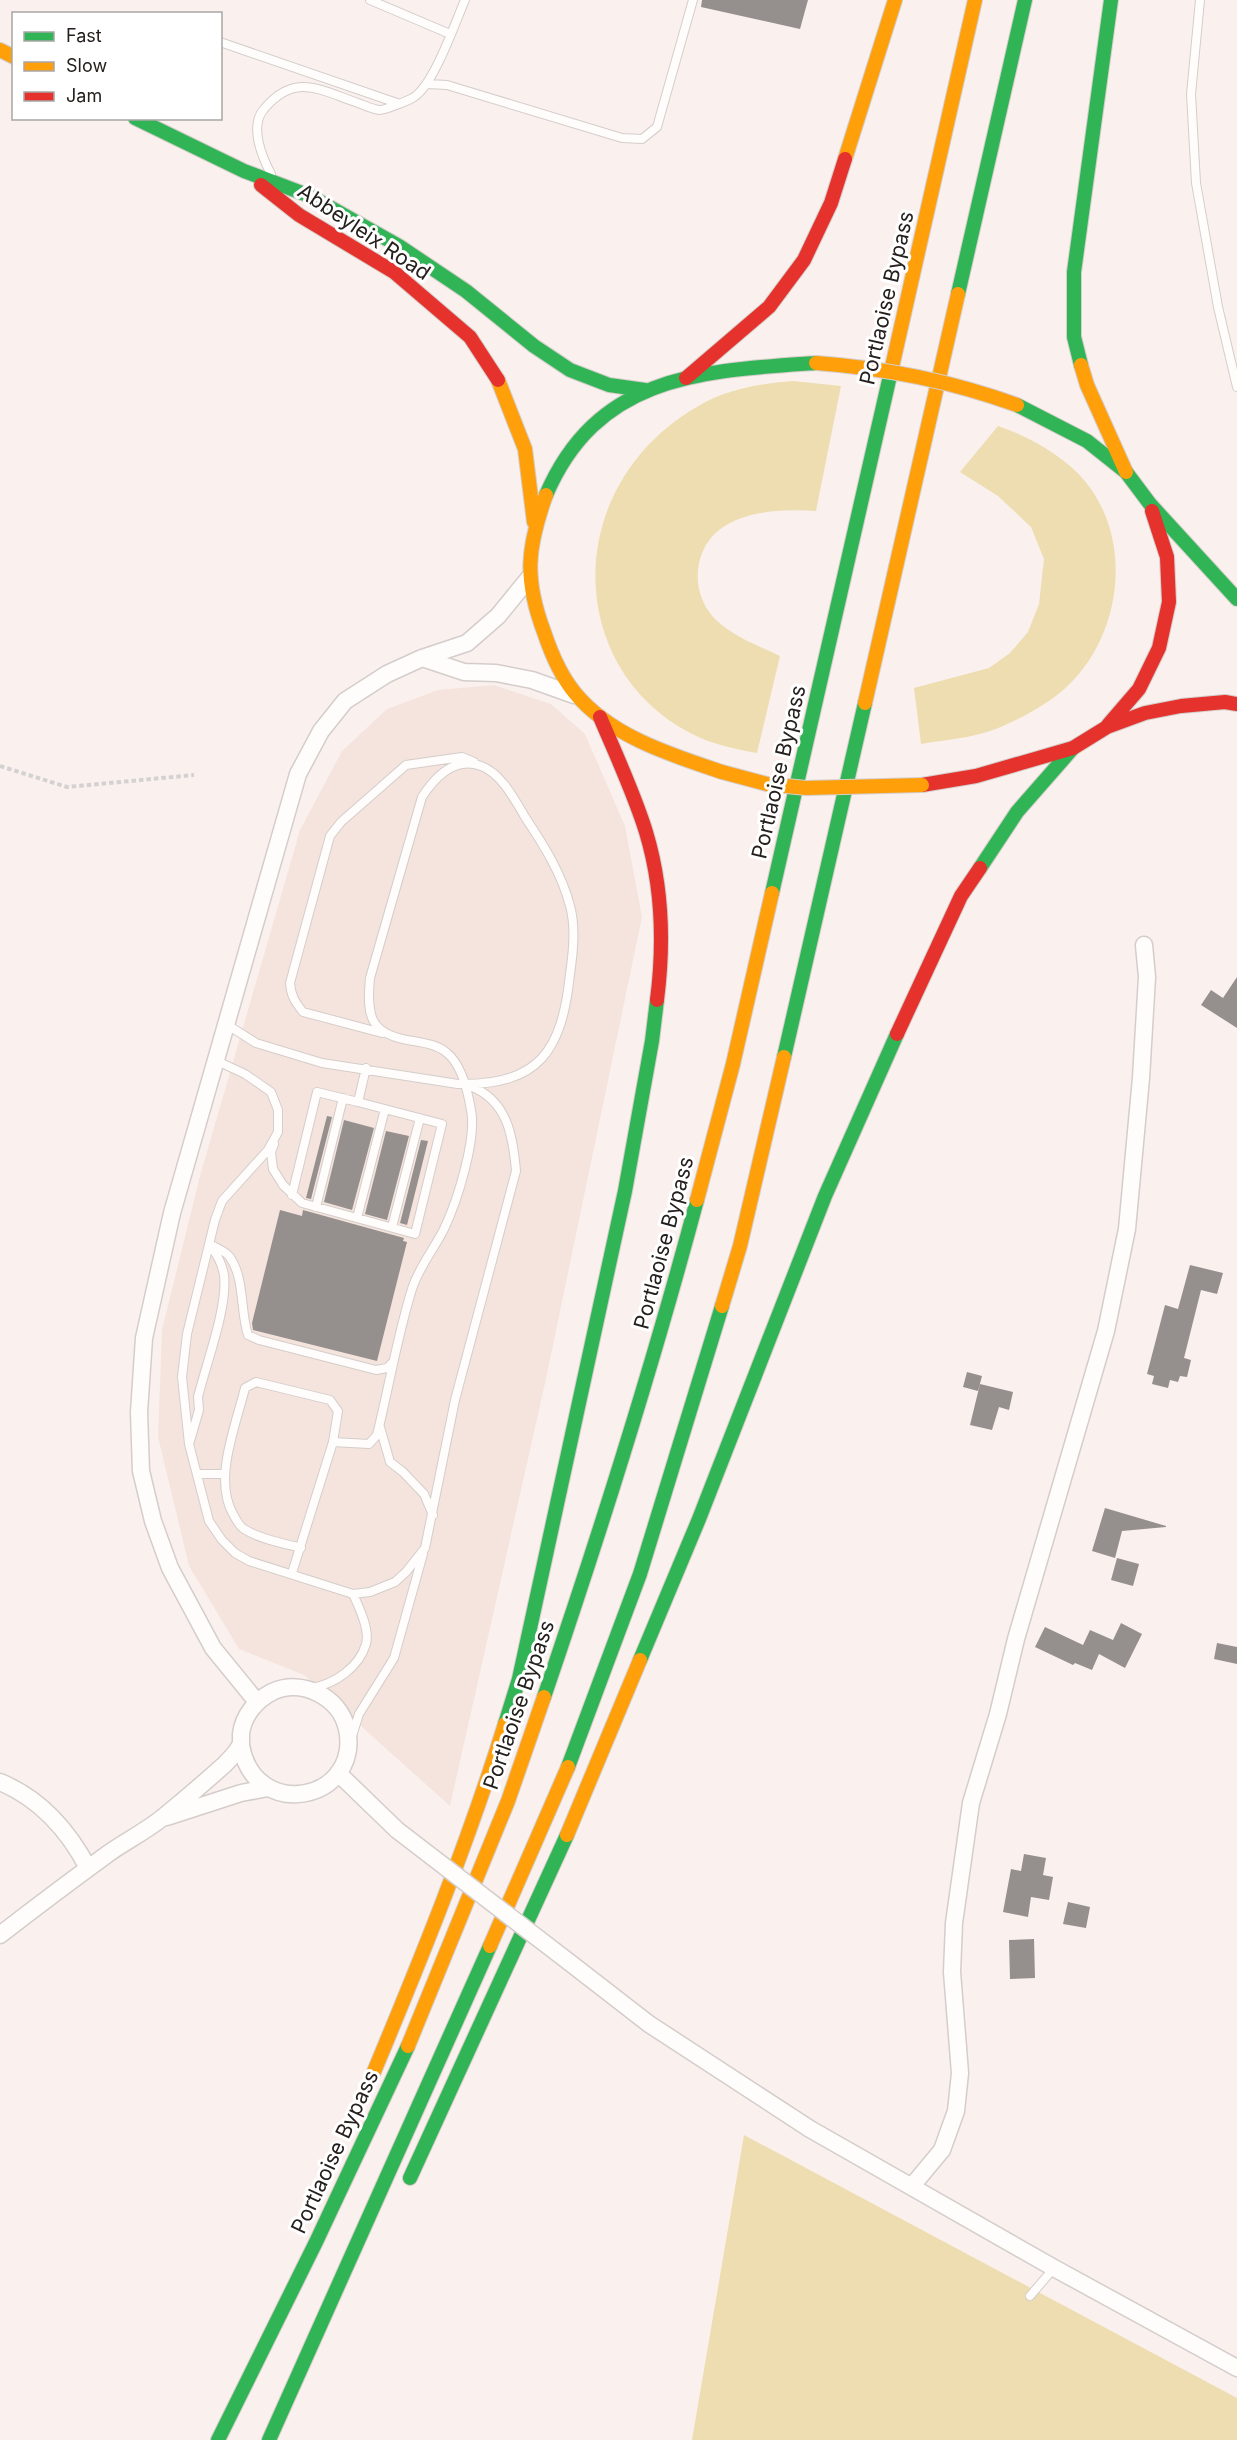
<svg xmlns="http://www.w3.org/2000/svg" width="1237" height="2440" font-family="Inter,sans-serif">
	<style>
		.built { fill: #f5e4dd }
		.green { fill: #edddb0 }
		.building { fill: #958f8e }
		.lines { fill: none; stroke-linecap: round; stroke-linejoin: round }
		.lane-casing { stroke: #d4cdca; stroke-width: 10 }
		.street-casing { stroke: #d4cdca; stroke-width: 19 }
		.fast-casing { stroke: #d4cdca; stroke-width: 16 }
		.slow-casing { stroke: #d4cdca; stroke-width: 16 }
		.jam-casing { stroke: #d4cdca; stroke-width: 16 }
		.path { stroke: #d4d1d1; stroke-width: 4; stroke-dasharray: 4.5 3; stroke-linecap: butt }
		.lane { stroke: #fefdfc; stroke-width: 8 }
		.street { stroke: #fefdfc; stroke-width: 16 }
		.fast { stroke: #30b455; stroke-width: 14 }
		.slow { stroke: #ff9f0a; stroke-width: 14 }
		.jam { stroke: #e5322d; stroke-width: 14 }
		.street-bridge-casing { stroke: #d4cdca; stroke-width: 19; stroke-linecap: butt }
		.slow-bridge-casing { stroke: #d4cdca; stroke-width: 16; stroke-linecap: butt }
		.street-bridge { stroke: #fefdfc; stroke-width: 16 }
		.slow-bridge { stroke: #ff9f0a; stroke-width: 14 }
		.labels { text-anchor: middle; stroke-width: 6; stroke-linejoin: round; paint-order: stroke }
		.street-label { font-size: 21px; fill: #25201e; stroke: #fff }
	</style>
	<rect width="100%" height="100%" fill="#faf1ee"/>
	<!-- built -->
	<path class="built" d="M 494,685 L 551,704 L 585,734 L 625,826 L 642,917 L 546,1379 L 450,1806 L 304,1675 L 239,1649 L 189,1566 L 158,1437 L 162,1330 L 200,1176 L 300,830 L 342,751 L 387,709 L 438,690 Z"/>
	<!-- green -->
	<path class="green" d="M 793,381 L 841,386 L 816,511 C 770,508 705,512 698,570 C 696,588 703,607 716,620 C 734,637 759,646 780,656 L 757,753 C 734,749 712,744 692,734 C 586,680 566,546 638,457 C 660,430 689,408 721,395 C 745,386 768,383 793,381 Z
		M 998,426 C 1024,435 1049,448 1070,466 C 1139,525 1126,642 1057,695 C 1039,709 1014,722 993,730 C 971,738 944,740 921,744 L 914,688 L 989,668 L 1010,653 L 1028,632 L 1039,604 L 1044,559 L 1031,527 L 998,496 L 960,472 Z
		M 744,2135 L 1237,2398 L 1237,2440 L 692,2440 Z"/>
	<!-- building -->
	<path class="building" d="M 702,0 L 808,0 L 800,29 L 701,7 Z
		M 1237,977 L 1237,1028 L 1201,1005 L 1211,990 L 1223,998 Z
		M 327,1116 L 332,1117 L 311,1199 L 306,1198 Z
		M 344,1120 L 374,1128 L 352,1210 L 324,1202 Z
		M 386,1131 L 409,1136 L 387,1220 L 365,1214 Z
		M 421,1140 L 428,1141 L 407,1225 L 400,1223 Z
		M 280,1210 L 302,1216 L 303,1210 L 404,1238 L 403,1241 L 407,1242 L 377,1361 L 253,1330 L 252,1323 Z
		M 1190,1265 L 1223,1273 L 1217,1294 L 1201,1290 L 1184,1358 L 1191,1360 L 1187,1377 L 1180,1376 L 1178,1382 L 1170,1380 L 1168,1388 L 1152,1384 L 1154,1376 L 1147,1374 L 1165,1305 L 1178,1309 Z
		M 967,1372 L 982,1376 L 978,1391 L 963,1387 Z
		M 980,1384 L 1013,1392 L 1009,1410 L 999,1407 L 992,1430 L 970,1425 Z
		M 1105,1508 L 1166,1526 L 1166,1527 L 1122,1531 L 1115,1558 L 1092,1551 Z
		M 1117,1558 L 1139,1564 L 1133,1586 L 1111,1580 Z
		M 1121,1623 L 1142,1634 L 1125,1668 L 1099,1654 L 1092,1670 L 1075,1663 L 1073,1665 L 1035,1647 L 1045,1627 L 1083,1645 L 1090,1630 L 1113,1640 Z
		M 1217,1643 L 1237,1647 L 1237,1664 L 1214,1659 Z
		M 1024,1854 L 1046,1858 L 1043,1875 L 1053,1877 L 1049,1900 L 1031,1897 L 1028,1917 L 1003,1912 L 1011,1869 L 1021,1871 Z
		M 1068,1902 L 1090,1907 L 1086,1928 L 1063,1924 Z
		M 1034,1939 L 1035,1978 L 1010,1979 L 1009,1940 Z"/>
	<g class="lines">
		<!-- lane casing -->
		<g class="lane-casing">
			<path id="lane" d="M 370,0 L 450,34
				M 1200,0 L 1191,94 L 1196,183 L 1218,307 L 1237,387
				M 220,42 L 397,103
				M 428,84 L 447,85 L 622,138 L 642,139 L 657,127 L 693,0
				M 271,174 C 262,157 249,126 264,109 C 295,72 320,90 358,103 C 364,105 374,110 380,110 C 385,110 410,100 414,97 C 434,84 455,23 465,0
				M 226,1024 L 256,1043 L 322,1063 L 458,1084 C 540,1086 562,1050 570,974 C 573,953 576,927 570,906 C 562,874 543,844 525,817 C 515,800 501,773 481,766 C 455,756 435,777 422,797 L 370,978 C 366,1018 371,1035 413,1041 C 425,1043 438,1045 447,1053 C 462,1065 468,1092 471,1110 C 477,1139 457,1202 444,1229 C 434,1249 419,1267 412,1289 C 397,1337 389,1387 377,1435 L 369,1444 L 333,1442 L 338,1411 L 330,1400 L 256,1382 L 245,1388 C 236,1425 213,1479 233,1514 C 236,1519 239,1526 244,1529 C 260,1539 282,1543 301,1548
				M 382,1033 L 303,1012 C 295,1002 291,996 290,983 L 330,836 L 341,822 L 406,765 L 462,757 L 474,762
				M 215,1060 L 245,1074 L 271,1092 L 278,1110 L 278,1132 L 268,1150 L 222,1201 L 215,1220 L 187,1334 L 182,1377 L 189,1444 L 209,1521 L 222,1540 L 235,1553 L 249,1561 L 353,1594 L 370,1592 L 395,1582 L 406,1572 L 425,1548 L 455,1400 L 516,1171 C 513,1135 507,1100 470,1086
				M 274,1144 L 271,1152 L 273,1169 L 283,1185 L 302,1203 L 415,1234 L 442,1124 L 358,1102 L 366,1068
				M 292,1195 L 317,1092 L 358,1102
				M 316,1207 L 343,1098
				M 357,1218 L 385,1109
				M 392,1227 L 420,1118
				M 209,1244 C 215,1247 225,1251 229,1256 C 245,1277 240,1311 248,1335 L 259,1340 L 376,1370 L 387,1368 L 393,1362
				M 380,1427 L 390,1462 L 403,1472 L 424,1494 L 433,1515
				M 190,1441 L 199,1410 L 198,1397 C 206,1364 228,1307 224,1275 C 222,1263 217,1255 210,1245
				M 197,1474 L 224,1474
				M 292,1573 L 333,1442
				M 312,1688 C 334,1684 359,1668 366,1644 C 370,1630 359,1607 353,1594
				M 352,1736 L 359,1714 L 394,1658 L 423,1554
				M 1030,2296 L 1054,2268"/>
		</g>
		<!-- street casing -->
		<g class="street-casing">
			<path id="street" d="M 422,658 L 464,672 L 496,673 L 532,680 L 574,695
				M 257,1702 L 213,1648 L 170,1568 L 153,1521 L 141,1471 L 139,1412 L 144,1338 L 172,1213 L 298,774 L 321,731 L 345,701 L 387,674 L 422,658 L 467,643 L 498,616 L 529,578
				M 338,1773 L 397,1830
				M 0,1782 C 41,1799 68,1830 88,1868
				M 167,1817 L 241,1793 L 268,1788
				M 0,1935 C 36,1907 72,1880 109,1853 C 126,1841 146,1831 162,1818 C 183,1801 204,1783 224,1765 C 229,1760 239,1750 241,1743 C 241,1740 241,1737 241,1734 C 243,1716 256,1700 272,1692 C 302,1678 340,1697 347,1729 C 362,1801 254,1823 241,1745
				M 569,1962 L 649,2024 L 810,2129 L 1054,2268 L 1237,2368
				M 912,2186 L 942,2150 L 956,2111 L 960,2073 L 952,1972 L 954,1923 L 971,1803 L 998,1714 L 1016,1639 L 1106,1331 L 1127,1229 L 1141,1078 L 1147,977 L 1144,945"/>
		</g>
		<!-- fast casing -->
		<g class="fast-casing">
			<path id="fast" d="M 135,118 L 244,171 L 310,196 L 399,246 L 466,291 L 534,346 L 570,370 L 609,385 L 645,390
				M 958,294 L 1025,0
				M 1081,365 L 1074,337 L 1074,272 L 1111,0
				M 1017,405 L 1087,441 L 1126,472 L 1150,504 L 1237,599
				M 546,495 C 598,374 702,371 816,363
				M 980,868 L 1017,812 L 1073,748
				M 772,893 L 892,367
				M 784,1057 L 865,703
				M 640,1660 L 699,1519 L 825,1196 L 897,1034
				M 544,1697 C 600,1533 652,1368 697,1200
				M 505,1724 L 519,1679 L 625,1191 L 652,1041 L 657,1000
				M 568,1767 L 640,1574 L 722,1306
				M 410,2178 L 567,1835
				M 218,2440 L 316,2242 L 408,2046
				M 269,2440 L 490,1946"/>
		</g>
		<!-- slow casing -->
		<g class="slow-casing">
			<path id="slow" d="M 0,50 L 14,57
				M 845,159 L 895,0
				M 1081,365 L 1087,385 L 1126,472
				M 892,367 L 975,0
				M 498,380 L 525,449 L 534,522
				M 546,495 C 527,548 524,579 544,632 C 551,653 560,675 575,693 C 610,736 671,755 722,772
				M 865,703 L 958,294
				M 697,1200 L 733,1064 L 772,893
				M 722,1306 L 740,1246 L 784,1057
				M 567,1835 L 640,1660
				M 490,1946 L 568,1767
				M 408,2046 L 508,1801 L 544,1697
				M 373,2074 C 421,1959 468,1843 505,1724"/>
		</g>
		<!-- jam casing -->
		<g class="jam-casing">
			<path id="jam" d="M 261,185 L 299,215 L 394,272 L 470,337 L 498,380
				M 686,378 L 769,307 L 804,260 L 831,203 L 845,159
				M 600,717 C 616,755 634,793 646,832 C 662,885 664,945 657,1000
				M 1108,725 L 1139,689 L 1159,648 L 1169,602 L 1167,557 L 1152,511
				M 922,785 L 976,776 L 1073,748 L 1107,727 L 1145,713 L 1181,706 L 1225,702 L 1237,704
				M 897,1034 L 961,896 L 980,868"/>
		</g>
		<!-- path -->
		<path class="path" d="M 0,766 L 67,787 L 194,775"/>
		<!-- lane -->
		<use href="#lane" class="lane"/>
		<!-- street -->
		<use href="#street" class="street"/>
		<!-- fast -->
		<use href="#fast" class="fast"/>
		<!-- slow -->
		<use href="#slow" class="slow"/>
		<!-- jam -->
		<use href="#jam" class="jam"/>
		<!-- street-bridge casing -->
		<g class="street-bridge-casing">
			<path id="street-bridge" d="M 397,1830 L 569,1962"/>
		</g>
		<!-- slow-bridge casing -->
		<g class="slow-bridge-casing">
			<path id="slow-bridge" d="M 816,363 C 886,368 951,381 1017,405
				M 722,772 L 767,784 L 806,788 L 922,785"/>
		</g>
		<!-- street-bridge -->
		<use href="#street-bridge" class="street-bridge"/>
		<!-- slow-bridge -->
		<use href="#slow-bridge" class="slow-bridge"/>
	</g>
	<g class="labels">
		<!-- street labels -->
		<g class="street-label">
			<text transform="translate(364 232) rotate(34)" y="7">Abbeyleix Road</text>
			<text transform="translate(887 298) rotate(-77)" y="7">Portlaoise Bypass</text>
			<text transform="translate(779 772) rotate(-77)" y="7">Portlaoise Bypass</text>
			<text transform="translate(664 1243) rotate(-75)" y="7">Portlaoise Bypass</text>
			<text transform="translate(519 1705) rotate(-71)" y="7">Portlaoise Bypass</text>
			<text transform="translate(335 2152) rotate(-65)" y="7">Portlaoise Bypass</text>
		</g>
	</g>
	<!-- legend -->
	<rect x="12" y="12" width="210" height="108" fill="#ffffff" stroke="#a8a6a5" stroke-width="1.5"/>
	<rect x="24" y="32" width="30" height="9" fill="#30b455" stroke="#a8a6a5" stroke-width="1.5"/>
	<text x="66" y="42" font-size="18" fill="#25201e">Fast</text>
	<rect x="24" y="62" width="30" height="9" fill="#ff9f0a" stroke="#a8a6a5" stroke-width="1.5"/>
	<text x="66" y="72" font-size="18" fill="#25201e">Slow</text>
	<rect x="24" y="92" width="30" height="9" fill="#e5322d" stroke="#a8a6a5" stroke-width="1.5"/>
	<text x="66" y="102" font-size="18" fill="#25201e">Jam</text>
</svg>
